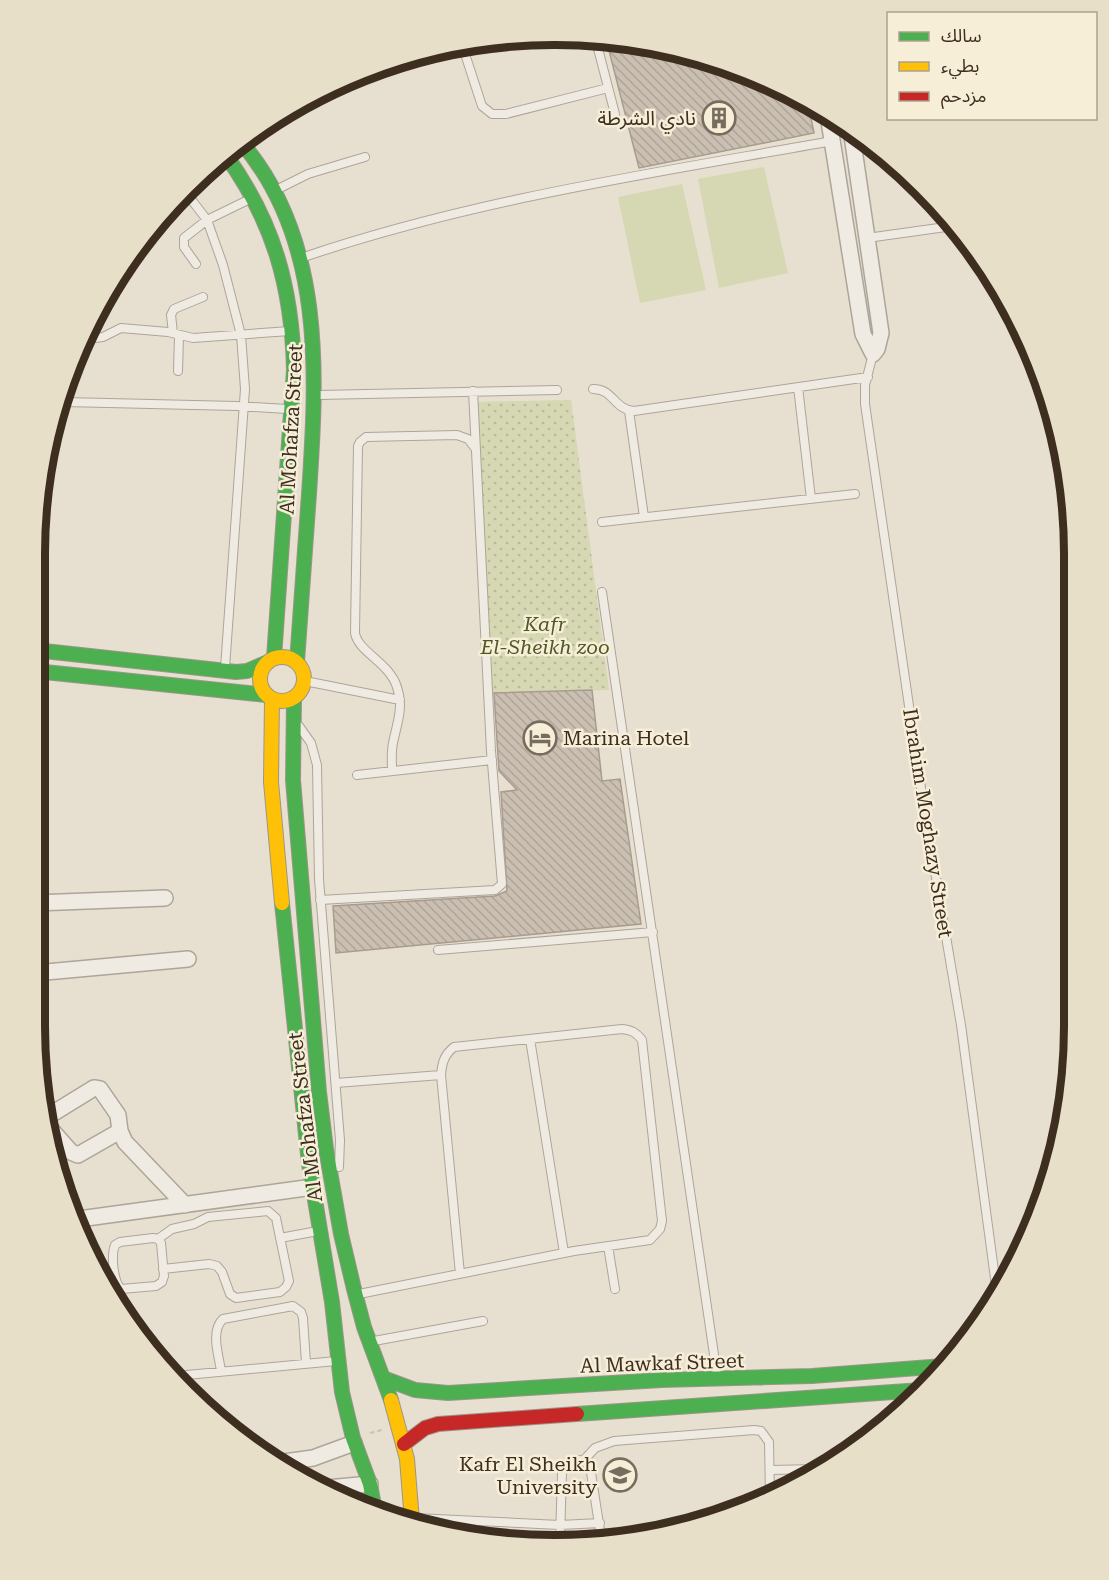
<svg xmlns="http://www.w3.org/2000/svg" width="1109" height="1580" font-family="'Roboto Serif','Noto Sans Arabic',serif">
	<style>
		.grass { fill: url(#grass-dots) }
		.garden { fill: #d6d7b3 }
		.building { fill: url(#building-back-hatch); stroke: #a89c90; stroke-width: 1.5 }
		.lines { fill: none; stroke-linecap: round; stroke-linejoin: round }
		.lane-casing { stroke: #ada599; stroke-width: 10 }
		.street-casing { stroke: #ada599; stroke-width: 18 }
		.fast-casing { stroke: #9c958a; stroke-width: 16 }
		.slow-casing { stroke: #9c958a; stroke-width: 16 }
		.jam-casing { stroke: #9c958a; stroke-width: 16 }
		.path { stroke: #c8c2b9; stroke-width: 2; stroke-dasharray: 4.5 3; stroke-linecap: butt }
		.lane { stroke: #efebe3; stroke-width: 8 }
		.street { stroke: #efebe3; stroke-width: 15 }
		.fast { stroke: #4caf50; stroke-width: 14 }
		.slow { stroke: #ffc107; stroke-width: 14 }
		.jam { stroke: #c62828; stroke-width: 14 }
		.labels { text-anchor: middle; stroke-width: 5; stroke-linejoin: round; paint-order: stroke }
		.poi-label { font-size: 20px; fill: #3d2e20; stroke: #f7eed8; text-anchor: end }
		.street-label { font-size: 20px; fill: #3d2e20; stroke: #f7eed8 }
		.park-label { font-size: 20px; font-style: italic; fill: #4d5a26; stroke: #f7eed8 }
		.rim { fill: none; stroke: #3d2e20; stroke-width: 8 }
	</style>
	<defs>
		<pattern id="grass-dots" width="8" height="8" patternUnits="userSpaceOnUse" patternTransform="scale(1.5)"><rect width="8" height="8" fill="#d6d7b3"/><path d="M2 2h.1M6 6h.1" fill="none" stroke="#b9b99a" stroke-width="1.8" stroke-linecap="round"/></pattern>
		<pattern id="building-back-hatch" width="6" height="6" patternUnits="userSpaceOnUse" patternTransform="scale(1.5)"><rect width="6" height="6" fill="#cbbfb2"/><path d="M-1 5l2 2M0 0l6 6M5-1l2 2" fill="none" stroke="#afa499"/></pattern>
	</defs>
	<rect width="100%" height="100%" fill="#e7e0d1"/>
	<!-- grass -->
	<path class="grass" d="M 571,400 L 609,690 L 491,693 L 476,402 Z"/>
	<!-- garden -->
	<path class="garden" d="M 764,167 L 788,273 L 719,288 L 698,179 Z
		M 682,184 L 706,290 L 640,303 L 618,197 Z"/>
	<!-- building -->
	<path class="building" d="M 606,39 L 689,52 L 784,88 L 808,103 L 814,133 L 639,168 Z
		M 592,690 L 602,781 L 620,779 L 641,924 L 336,953 L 333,906 L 495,896 L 507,891 L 501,792 L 517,790 L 499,771 L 494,693 Z"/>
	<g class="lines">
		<!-- lane casing -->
		<g class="lane-casing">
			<path id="lane" d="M 595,37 L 615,114
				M 466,57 L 482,106 L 492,114 L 506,114 L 608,88
				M 276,190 L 308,174 L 365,157
				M 187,194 L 207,220 L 223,265 L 241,335 L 245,389 L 225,668
				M 867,238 L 953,226
				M 304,257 C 475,199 655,173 832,141
				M 196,264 L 184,247 L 184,238 L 207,220 L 252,198
				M 173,333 L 171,315 L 174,309 L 203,297
				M 87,339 L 103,337 L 121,328 L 168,332 L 193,338 L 290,331
				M 873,354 L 865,385 L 865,404 L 922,795 L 961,1025 L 997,1293
				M 178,371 L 179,336
				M 798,387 L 811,499
				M 593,389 C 614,389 613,409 634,411 L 868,377
				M 319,395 L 557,390
				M 64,402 L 237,406 L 287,409
				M 629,411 L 644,517
				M 602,522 L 855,494
				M 602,592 L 717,1375
				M 305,681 L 400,700
				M 299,726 L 311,743 L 317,765 L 319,879 L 340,1140 L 339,1167
				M 392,771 C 392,762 391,752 393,743 C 397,723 404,707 397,687 C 389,662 358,652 355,633 L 358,446 L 360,442 L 366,437 L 457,435 L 468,439 L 475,448
				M 357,775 L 492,760
				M 320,900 L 495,890 L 502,884 L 491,751 L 473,391
				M 438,950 L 653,932
				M 530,1039 L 564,1253
				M 336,1083 L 441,1075
				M 153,1238 L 158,1239 L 161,1243 L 164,1276 L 162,1282 L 156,1286 L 121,1289 C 113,1281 111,1255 115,1245 L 120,1242 Z
				M 280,1238 L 318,1231
				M 158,1239 L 172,1229 L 194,1224 L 208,1217 L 268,1211 L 276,1218 L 289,1281 L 286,1287 L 280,1292 L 236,1298 L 230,1294 L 222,1272 L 217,1266 L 209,1264 L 163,1269
				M 608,1246 L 615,1289
				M 359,1294 L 574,1251 L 650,1240 L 660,1229 L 662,1221 L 642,1040 C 636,1032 631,1030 622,1029 L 454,1047 C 444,1055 442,1063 441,1075 L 460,1274
				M 130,1323 L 139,1324 L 142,1328 L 144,1340
				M 374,1341 L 483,1321
				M 221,1371 C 219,1356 210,1331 223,1319 L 293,1306 L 301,1312 L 303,1318 L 306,1363
				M 176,1376 L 336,1361
				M 584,1460 L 595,1448 L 614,1441 L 754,1430 L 761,1431 L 769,1442 L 770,1497
				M 770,1470 L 819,1469
				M 415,1518 L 560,1525 L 600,1523
				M 560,1539 L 562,1473 C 567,1458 579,1456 590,1466 L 601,1537"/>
		</g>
		<!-- street casing -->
		<g class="street-casing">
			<path id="street" d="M 828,115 L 863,334 L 873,354 L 877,349 L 881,333 L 851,129
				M 35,903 L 165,898
				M 35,973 L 188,959
				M 47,1117 L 94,1088 L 100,1089 L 118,1115 L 120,1131 L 125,1142 L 185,1205
				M 48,1126 L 71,1152 L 78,1155 L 120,1131
				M 79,1219 L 313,1187
				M 284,1462 L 313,1458 L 354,1443
				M 327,1488 L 370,1484"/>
		</g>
		<!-- fast casing -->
		<g class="fast-casing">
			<path id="fast" d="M 241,142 C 325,240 317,374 309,494 C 305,550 301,606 297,662
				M 225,154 C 274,222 292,287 294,370 L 274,658
				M 35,650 L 236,672 L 247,671 L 268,662
				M 35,671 L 267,695
				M 294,698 L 293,780 L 319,1092 L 326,1149 L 341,1234 L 354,1289 L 364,1327 L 391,1400
				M 282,903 L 309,1164 L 332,1302 L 342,1392 L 353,1438 L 370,1484 L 375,1511
				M 383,1378 L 415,1390 L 448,1393 L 662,1380 L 812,1376 L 944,1366
				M 577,1414 L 922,1390"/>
		</g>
		<!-- slow casing -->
		<g class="slow-casing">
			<path id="slow" d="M260 679a22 22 0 1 1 44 0a22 22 0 1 1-44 0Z
				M 272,699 L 271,782 L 282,903
				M 391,1400 L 407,1459 L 412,1521"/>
		</g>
		<!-- jam casing -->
		<g class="jam-casing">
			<path id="jam" d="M 404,1444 L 425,1428 L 438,1424 L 577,1414"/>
		</g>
		<!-- path -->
		<path class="path" d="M 370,1433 L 382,1430"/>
		<!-- lane -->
		<use href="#lane" class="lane"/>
		<!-- street -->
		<use href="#street" class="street"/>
		<!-- fast -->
		<use href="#fast" class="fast"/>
		<!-- slow -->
		<use href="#slow" class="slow"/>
		<!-- jam -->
		<use href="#jam" class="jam"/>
	</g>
	<!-- icons -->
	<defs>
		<g id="building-ring" transform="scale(1.725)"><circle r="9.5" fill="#f7eed8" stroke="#786c5e" stroke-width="1.5"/><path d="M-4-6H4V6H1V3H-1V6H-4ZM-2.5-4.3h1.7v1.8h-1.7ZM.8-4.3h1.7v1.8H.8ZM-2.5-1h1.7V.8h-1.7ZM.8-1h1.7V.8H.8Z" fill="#786c5e"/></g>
		<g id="hotel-ring" transform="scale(1.725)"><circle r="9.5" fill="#f7eed8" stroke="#786c5e" stroke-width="1.5"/><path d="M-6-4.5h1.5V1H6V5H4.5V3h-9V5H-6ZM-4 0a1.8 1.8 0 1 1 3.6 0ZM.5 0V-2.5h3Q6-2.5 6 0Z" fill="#786c5e"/></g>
		<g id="university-ring" transform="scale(1.725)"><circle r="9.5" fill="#f7eed8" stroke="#786c5e" stroke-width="1.5"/><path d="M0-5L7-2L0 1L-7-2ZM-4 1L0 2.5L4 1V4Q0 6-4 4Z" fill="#786c5e"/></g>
	</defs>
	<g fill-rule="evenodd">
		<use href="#building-ring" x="719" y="118"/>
		<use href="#hotel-ring" x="540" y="738"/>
		<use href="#university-ring" x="620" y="1475"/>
	</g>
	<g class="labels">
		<!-- poi labels -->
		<g class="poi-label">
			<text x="696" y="125">نادي الشرطة</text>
			<text x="563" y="745" text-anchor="start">Marina Hotel</text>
			<text x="597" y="1471">Kafr El Sheikh<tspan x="597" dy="23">University</tspan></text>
		</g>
		<!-- street labels -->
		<g class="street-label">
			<text transform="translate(291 429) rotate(-87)" y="7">Al Mohafza Street</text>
			<text transform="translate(928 823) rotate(81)" y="7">Ibrahim Moghazy Street</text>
			<text transform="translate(305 1117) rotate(-97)" y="7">Al Mohafza Street</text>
			<text transform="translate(662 1363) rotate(-2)" y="7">Al Mawkaf Street</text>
		</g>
		<!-- park labels -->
		<g class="park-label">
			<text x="545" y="631">Kafr<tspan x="545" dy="23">El-Sheikh zoo</tspan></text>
		</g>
	</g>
	<!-- crop -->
	<path d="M0 0H1109V1580H0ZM554 45H555A509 509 0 0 1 1064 554V1026A509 509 0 0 1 555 1535H554A509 509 0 0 1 45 1026V554A509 509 0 0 1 554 45Z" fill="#e8dfc9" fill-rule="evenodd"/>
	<path class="rim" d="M554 45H555A509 509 0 0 1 1064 554V1026A509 509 0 0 1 555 1535H554A509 509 0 0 1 45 1026V554A509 509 0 0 1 554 45Z"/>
	<!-- legend -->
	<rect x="887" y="12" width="210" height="108" fill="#f7eed8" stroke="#ada18e" stroke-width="1.5"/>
	<rect x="899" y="32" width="30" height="9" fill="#4caf50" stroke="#ada18e" stroke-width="1.5"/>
	<text x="941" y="42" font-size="18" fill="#3d2e20">سالك</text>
	<rect x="899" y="62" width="30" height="9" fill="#ffc107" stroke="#ada18e" stroke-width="1.5"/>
	<text x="941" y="72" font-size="18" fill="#3d2e20">بطيء</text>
	<rect x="899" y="92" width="30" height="9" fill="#c62828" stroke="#ada18e" stroke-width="1.5"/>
	<text x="941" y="102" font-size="18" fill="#3d2e20">مزدحم</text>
</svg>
